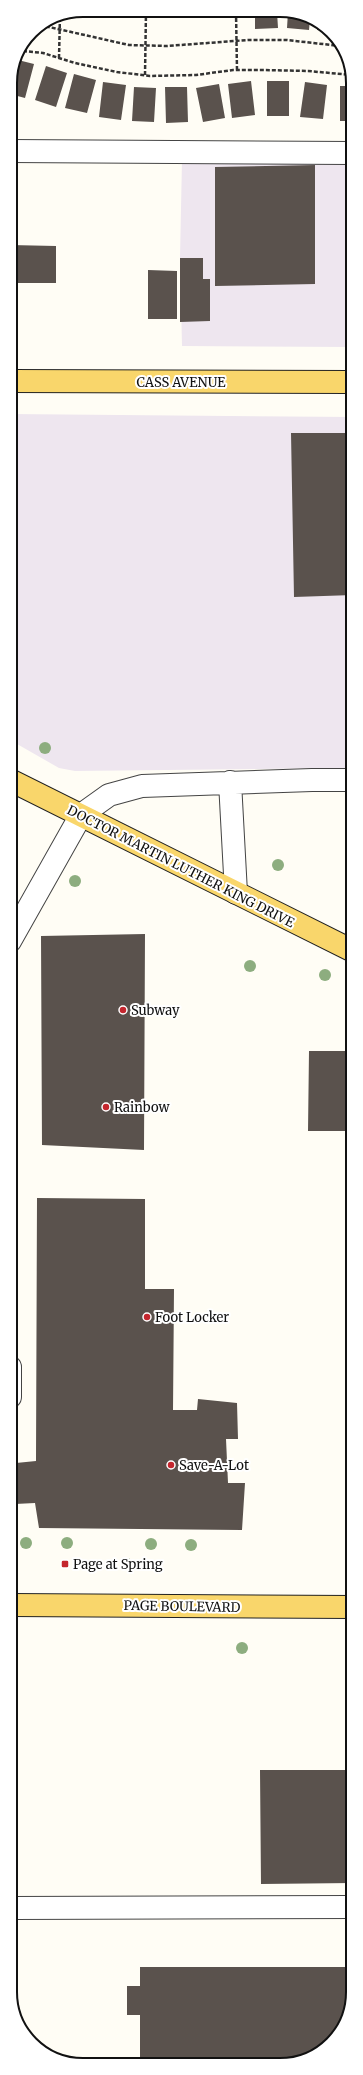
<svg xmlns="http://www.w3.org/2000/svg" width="363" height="2075" font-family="Merriweather,serif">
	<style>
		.industrial { fill: #eee6ef }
		.building { fill: #5a524d }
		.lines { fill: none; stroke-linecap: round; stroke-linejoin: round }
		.minor-casing { stroke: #444; stroke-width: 24 }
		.major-casing { stroke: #222; stroke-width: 24 }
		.path { stroke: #333; stroke-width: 2.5; stroke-dasharray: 4 2; stroke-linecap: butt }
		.minor { stroke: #fff; stroke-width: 22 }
		.major { stroke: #f9d66b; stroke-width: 22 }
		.tree { fill: #8dad7f }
		.poi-dot { fill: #c4262e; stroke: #fff; stroke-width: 1.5 }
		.labels { text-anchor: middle; stroke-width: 4; stroke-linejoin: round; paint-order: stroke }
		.street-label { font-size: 13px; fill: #111; stroke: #fff }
		.poi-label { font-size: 13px; fill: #111; stroke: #fff; text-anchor: start }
		.rim { fill: none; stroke: #111; stroke-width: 2 }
	</style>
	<rect width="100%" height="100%" fill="#fffdf5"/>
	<!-- industrial -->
	<path class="industrial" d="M 182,160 L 352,161 L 352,347 L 182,346 L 180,258 Z
		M 10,414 L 353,417 L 353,768 L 75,771 L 59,768 L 10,740 Z"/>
	<!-- building -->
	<path class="building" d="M 255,12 L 277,12 L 278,28 L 255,29 Z
		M 288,12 L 299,12 L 310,19 L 309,30 L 287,28 Z
		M 318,24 L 329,31 L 317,30 Z
		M 18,60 L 34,64 L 25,98 L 10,94 L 10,78 Z
		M 46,66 L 67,73 L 56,107 L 35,100 Z
		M 74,74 L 96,80 L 87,113 L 65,108 Z
		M 251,81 L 255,115 L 232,118 L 228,84 Z
		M 267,81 L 289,81 L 289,116 L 267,116 Z
		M 103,82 L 126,85 L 121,120 L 99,117 Z
		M 305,82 L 327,85 L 323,119 L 300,117 Z
		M 219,84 L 225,118 L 203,122 L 196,88 Z
		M 340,86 L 352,86 L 352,121 L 340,121 Z
		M 134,87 L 156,88 L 154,122 L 132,121 Z
		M 165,87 L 187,87 L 188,122 L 166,123 Z
		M 315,165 L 315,284 L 215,286 L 215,167 Z
		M 10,245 L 56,246 L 56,283 L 10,283 Z
		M 180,258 L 203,258 L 203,279 L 210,279 L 210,321 L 180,322 Z
		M 148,270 L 177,271 L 177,319 L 148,319 Z
		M 291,433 L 353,433 L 353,595 L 294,597 Z
		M 145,934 L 144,1150 L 42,1145 L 41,936 Z
		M 309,1051 L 353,1051 L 353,1131 L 308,1131 Z
		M 37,1198 L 145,1199 L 145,1289 L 174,1289 L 173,1410 L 197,1410 L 198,1399 L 237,1403 L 238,1439 L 226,1439 L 228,1483 L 245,1483 L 242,1530 L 39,1528 L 35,1503 L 15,1504 L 16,1463 L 36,1461 Z
		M 260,1770 L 353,1770 L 353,1883 L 261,1884 Z
		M 140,1967 L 353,1967 L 353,1992 L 335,2040 L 289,2064 L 140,2064 L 140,2015 L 127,2015 L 127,1986 L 140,1986 Z"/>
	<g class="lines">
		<!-- minor casing -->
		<g class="minor-casing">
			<path id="minor" d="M 10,151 L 352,153
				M 230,782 L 236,893
				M 10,941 L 81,815 L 109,795 L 142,786 L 312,780 L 353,780
				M 10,1367 L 10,1397
				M 11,1908 L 353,1907"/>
		</g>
		<!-- major casing -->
		<g class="major-casing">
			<path id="major" d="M 10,381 L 352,382
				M 10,780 L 353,951
				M 11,1605 L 353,1607"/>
		</g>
		<!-- path -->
		<path class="path" d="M 236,12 L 237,70
			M 40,25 L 129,45 L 167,46 L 248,40 L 287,40 L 340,46
			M 23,51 L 43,53 L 75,63 L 117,72 L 150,76 L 196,75 L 233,70 L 264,70 L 308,71 L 352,75
			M 59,58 L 60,15
			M 145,75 L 146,11"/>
		<!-- minor -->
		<use href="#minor" class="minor"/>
		<!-- major -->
		<use href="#major" class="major"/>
	</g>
	<!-- trees -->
	<g class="tree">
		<circle cx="45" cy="748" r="6"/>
		<circle cx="278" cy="865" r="6"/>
		<circle cx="75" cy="881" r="6"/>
		<circle cx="250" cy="966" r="6"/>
		<circle cx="325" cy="975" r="6"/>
		<circle cx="26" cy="1543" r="6"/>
		<circle cx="67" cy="1543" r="6"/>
		<circle cx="151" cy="1544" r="6"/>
		<circle cx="191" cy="1545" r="6"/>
		<circle cx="127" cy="1564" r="6"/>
		<circle cx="242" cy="1648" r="6"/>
	</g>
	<!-- markers -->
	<g class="poi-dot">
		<circle cx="123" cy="1010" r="4"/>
		<circle cx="106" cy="1107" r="4"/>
		<circle cx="147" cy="1317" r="4"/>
		<circle cx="171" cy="1465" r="4"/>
		<rect x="61" y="1560" width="8" height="8" rx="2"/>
	</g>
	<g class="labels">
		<!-- street labels -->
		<g class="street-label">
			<text x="181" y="387">CASS AVENUE</text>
			<text transform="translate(181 866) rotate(27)" y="5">DOCTOR MARTIN LUTHER KING DRIVE</text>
			<text transform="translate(182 1606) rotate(1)" y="5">PAGE BOULEVARD</text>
		</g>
		<!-- poi labels -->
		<g class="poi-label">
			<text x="131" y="1015">Subway</text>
			<text x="114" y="1112">Rainbow</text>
			<text x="155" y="1322">Foot Locker</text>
			<text x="179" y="1470">Save-A-Lot</text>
			<text x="73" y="1569">Page at Spring</text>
		</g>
	</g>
	<!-- crop -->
	<path d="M0 0H363V2075H0ZM83 17H280A66 66 0 0 1 346 83V1992A66 66 0 0 1 280 2058H83A66 66 0 0 1 17 1992V83A66 66 0 0 1 83 17Z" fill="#fff" fill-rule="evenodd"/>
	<path class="rim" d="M83 17H280A66 66 0 0 1 346 83V1992A66 66 0 0 1 280 2058H83A66 66 0 0 1 17 1992V83A66 66 0 0 1 83 17Z"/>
</svg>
